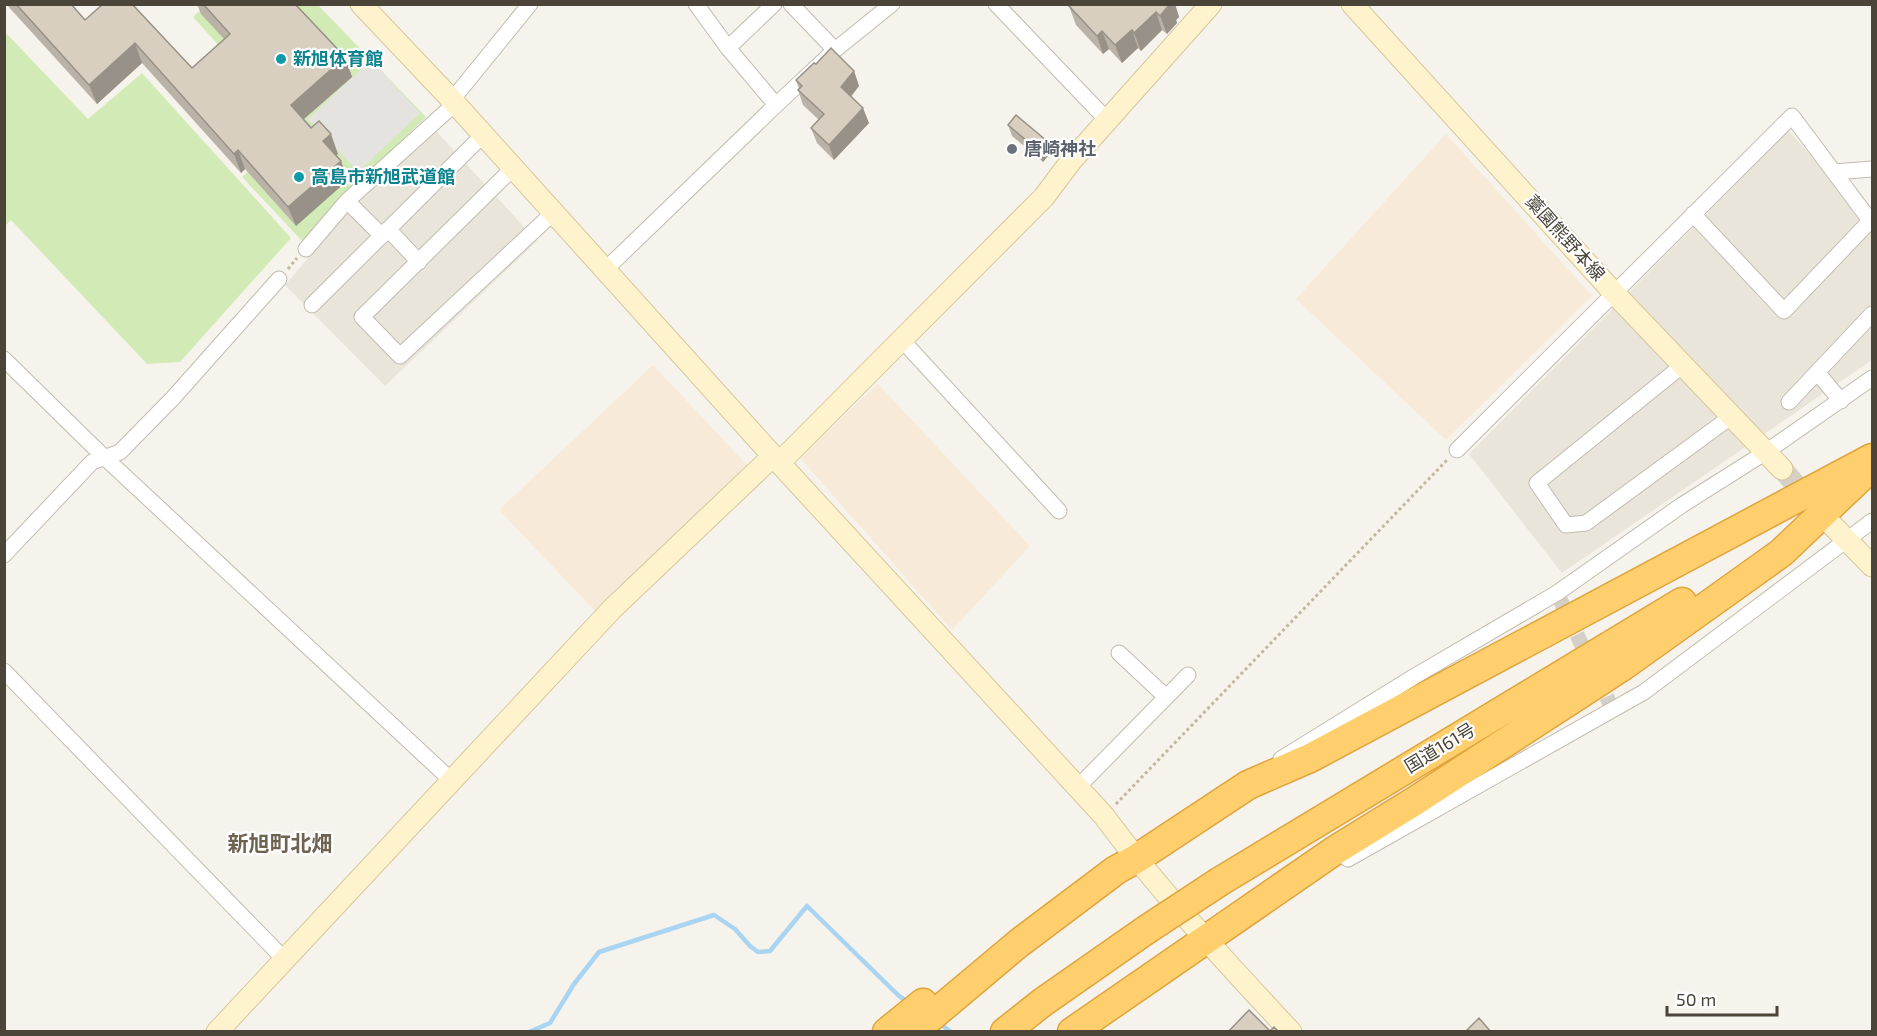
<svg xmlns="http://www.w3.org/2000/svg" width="1877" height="1036" font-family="'Exo 2','Noto Sans JP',sans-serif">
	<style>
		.residential { fill: #eae5da }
		.commercial { fill: #f7ead8 }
		.green { fill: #d2eab5 }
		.parking { fill: #e5e3e0 }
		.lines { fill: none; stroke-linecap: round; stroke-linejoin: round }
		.stream { stroke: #a9d4f2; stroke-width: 4.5 }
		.street-tunnel { stroke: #d4d0c8; stroke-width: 15; stroke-dasharray: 15 8; stroke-linecap: butt }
		.secondary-tunnel { stroke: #d4d0c8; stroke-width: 21; stroke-dasharray: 21 10; stroke-linecap: butt }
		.street-casing { stroke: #c2bbae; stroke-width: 17 }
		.secondary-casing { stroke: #d6c79b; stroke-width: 23 }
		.highway-casing { stroke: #e0a43c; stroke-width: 31 }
		.path { stroke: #c4b79f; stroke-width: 3; stroke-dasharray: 3 3; stroke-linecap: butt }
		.street { stroke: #fff; stroke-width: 15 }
		.secondary { stroke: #fff3cd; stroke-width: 21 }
		.highway { stroke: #ffcf6e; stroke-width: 28 }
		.highway-bridge-casing { stroke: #e0a43c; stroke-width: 31; stroke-linecap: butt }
		.highway-bridge { stroke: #ffcf6e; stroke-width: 28 }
		.wall { fill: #bab2a6 }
		.shaded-wall { fill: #979187 }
		.building { fill: #d8cfc1; stroke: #979187; stroke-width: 1.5 }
		.culture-dot { fill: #0f9aa8; stroke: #fff; stroke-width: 2 }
		.worship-dot { fill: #6b7280; stroke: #fff; stroke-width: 2 }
		.labels { text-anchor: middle; stroke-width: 4.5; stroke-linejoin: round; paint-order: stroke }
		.culture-label { font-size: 18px; font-weight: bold; fill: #0d838f; stroke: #fff; text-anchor: start }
		.worship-label { font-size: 18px; font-weight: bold; fill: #5b616d; stroke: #fff; text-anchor: start }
		.street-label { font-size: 18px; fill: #4b4439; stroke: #fff }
		.quarter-label { font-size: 21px; font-weight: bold; fill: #6e6250; stroke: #fff }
	</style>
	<rect width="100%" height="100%" fill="#f6f3ec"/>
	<!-- residential -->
	<path class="residential" d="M 436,131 L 537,241 L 385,386 L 285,285 L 359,199 Z
		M 1789,131 L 1872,224 L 1872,360 L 1562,573 L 1469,454 Z"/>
	<!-- commercial -->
	<path class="commercial" d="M 1446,134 L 1592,296 L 1446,440 L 1296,299 Z
		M 653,365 L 748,466 L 595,611 L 499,510 Z
		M 878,384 L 1030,546 L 952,630 L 799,457 Z"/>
	<!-- green -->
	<path class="green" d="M 206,5 L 318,5 L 426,117 L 340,200 L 303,242 L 242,177 L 295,129 L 193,17 Z
		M 5,32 L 88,119 L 142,73 L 291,238 L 180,362 L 147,364 L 11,220 L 5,226 Z"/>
	<!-- parking -->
	<path class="parking" d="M 371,60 L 420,113 L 358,172 L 308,119 Z"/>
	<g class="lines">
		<!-- stream -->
		<path class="stream" d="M 939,1023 L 951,1032
			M 529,1032 L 550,1023 L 574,984 L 599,952 L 714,915 L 735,929 L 750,946 L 758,952 L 770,951 L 807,906 L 898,995 L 909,1003"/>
		<!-- street-tunnel -->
		<path class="street-tunnel" d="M 1557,593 L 1613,710"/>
		<!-- secondary-tunnel -->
		<path class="secondary-tunnel" d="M 1782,469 L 1814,505"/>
		<!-- street casing -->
		<g class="street-casing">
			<path id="street" d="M 696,4 L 728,48 L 776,105
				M 791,4 L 835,50
				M 996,4 L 1108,121
				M 728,48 L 774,4
				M 514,167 L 362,317 L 400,356 L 554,212
				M 1834,172 L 1872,169
				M 347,201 L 382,236
				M 1693,214 L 1784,311 L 1870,221
				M 388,229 L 419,262
				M 306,249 L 347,201 L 449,109 L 452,100 L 530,4
				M 606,269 L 776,105 L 835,50 L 892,4
				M 312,305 L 484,134
				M 902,340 L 1059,511
				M 4,359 L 103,456 L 451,780
				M 1683,365 L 1537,483 L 1566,525 L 1586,523 L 1732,416
				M 1817,372 L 1841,401
				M 1789,402 L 1872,314
				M 1457,450 L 1792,116 L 1872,223
				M 4,555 L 92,462 L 120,452 L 173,398 L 279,279
				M 1119,653 L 1166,697
				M 4,671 L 285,960
				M 1281,759 L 1415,676 L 1557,593 L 1682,505 L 1766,452 L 1872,378
				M 1077,788 L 1188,675
				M 1344,856 L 1348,859 L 1644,692 L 1872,521"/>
		</g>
		<!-- secondary casing -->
		<g class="secondary-casing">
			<path id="secondary" d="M 361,4 L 452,100 L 773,456 L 1104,816 C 1161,893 1226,962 1291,1032
				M 1352,4 L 1614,293 L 1782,469
				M 780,462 L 1044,197 L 1071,161 L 1211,4
				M 1832,525 L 1872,566
				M 217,1032 L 612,609 L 773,456"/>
		</g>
		<!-- highway casing -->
		<g class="highway-casing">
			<path id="highway" d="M 1219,882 L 1682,602
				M 887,1032 L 923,1003
				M 913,1032 L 1019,943 L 1116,870 L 1136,859 L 1248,785 L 1310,758 L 1872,458
				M 1005,1032 L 1043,1002 L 1146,930
				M 1072,1032 L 1334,851 L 1415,801 L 1623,666 L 1781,553 L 1864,474"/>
		</g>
		<!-- path -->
		<path class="path" d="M 288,269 L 297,258
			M 1116,804 L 1448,459"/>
		<!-- street -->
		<use href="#street" class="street"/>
		<!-- secondary -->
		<use href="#secondary" class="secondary"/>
		<!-- highway -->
		<use href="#highway" class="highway"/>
		<!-- highway-bridge casing -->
		<g class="highway-bridge-casing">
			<path id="highway-bridge" d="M 1146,930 L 1219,882"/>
		</g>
		<!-- highway-bridge -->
		<use href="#highway-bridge" class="highway-bridge"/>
	</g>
	<!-- wall -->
	<path class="wall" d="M 6,4 L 71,4 L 85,20 L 192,68 L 224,39 L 201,14 L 197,4 L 295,4 L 345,57 L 352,77 L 304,119 L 338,154 L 336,155 L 348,180 L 296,226 L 245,169 L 241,173 L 142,63 L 97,104 Z
		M 1175,4 L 1179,17 L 1176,20 L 1177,23 L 1167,34 L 1162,30 L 1141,51 L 1138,48 L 1122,63 L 1109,49 L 1103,54 L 1076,25 L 1069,6 Z
		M 816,64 L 854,71 L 859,86 L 851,97 L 869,123 L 834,160 L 817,143 L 811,128 L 819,120 L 803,105 L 798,90 L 799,89 L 796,80 Z
		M 1008,125 L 1047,141 L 1051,152 L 1043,162 L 1012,136 Z"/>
	<!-- shaded-wall -->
	<path class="shaded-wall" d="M 1169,4 L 1175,4 L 1179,17 L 1176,20 L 1177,23 L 1167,34 L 1160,16 Z
		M 1156,12 L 1162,30 L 1141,51 L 1134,33 Z
		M 1132,30 L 1138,48 L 1122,63 L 1115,45 Z
		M 1102,31 L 1109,49 L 1103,54 L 1097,36 Z
		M 135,43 L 142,63 L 97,104 L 89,85 Z
		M 345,57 L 352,77 L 298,124 L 291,105 Z
		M 854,71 L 859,86 L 846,102 L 841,87 Z
		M 863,108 L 869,123 L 834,160 L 829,145 Z
		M 331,134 L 338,154 L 330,160 L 323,141 Z
		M 1047,141 L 1051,152 L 1043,162 L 1039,151 Z
		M 238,150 L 245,169 L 241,173 L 234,154 Z
		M 341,161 L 348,180 L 296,226 L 288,207 Z"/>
	<!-- building -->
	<path class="building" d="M 16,4 L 71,4 L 85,20 L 103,4 L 132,4 L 192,68 L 230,34 L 203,4 L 295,4 L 345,57 L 291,105 L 311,128 L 319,121 L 331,134 L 323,141 L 341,161 L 288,207 L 238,150 L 234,154 L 135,43 L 89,85 Z
		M 1071,4 L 1170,4 L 1160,16 L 1156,12 L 1134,33 L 1132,30 L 1115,45 L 1102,31 L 1097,36 L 1069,6 Z
		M 831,48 L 854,71 L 841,87 L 863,108 L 829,145 L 811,128 L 824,114 L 798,90 L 802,86 L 796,80 L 814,63 L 816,64 Z
		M 1016,115 L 1047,141 L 1039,151 L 1008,125 Z
		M 1249,1010 L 1270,1031 L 1274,1027 L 1279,1032 L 1228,1032 Z
		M 1479,1018 L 1491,1032 L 1465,1032 Z"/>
	<!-- markers -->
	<g class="culture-dot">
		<circle cx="281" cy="59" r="6"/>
		<circle cx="299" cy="177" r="6"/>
	</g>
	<circle class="worship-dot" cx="1012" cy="149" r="6"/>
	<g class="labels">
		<!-- culture labels -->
		<g class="culture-label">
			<text x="293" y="65">新旭体育館</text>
			<text x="311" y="183">高島市新旭武道館</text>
		</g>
		<!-- worship labels -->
		<g class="worship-label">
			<text x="1024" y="155">唐崎神社</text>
		</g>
		<!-- street labels -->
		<g class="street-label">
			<text transform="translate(1565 238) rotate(48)" y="6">藁園熊野本線</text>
			<text transform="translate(1440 748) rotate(-31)" y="6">国道161号</text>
		</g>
		<!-- quarter labels -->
		<g class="quarter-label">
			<text x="280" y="851">新旭町北畑</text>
		</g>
	</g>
	<!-- border -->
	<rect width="1877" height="1036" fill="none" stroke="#4b4439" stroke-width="12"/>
	<!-- scale -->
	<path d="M1667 1006v9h110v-9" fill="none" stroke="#4b4439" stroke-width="3"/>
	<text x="1676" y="1006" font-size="18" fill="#4b4439" stroke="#ffffff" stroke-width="4.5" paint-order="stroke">50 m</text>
</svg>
